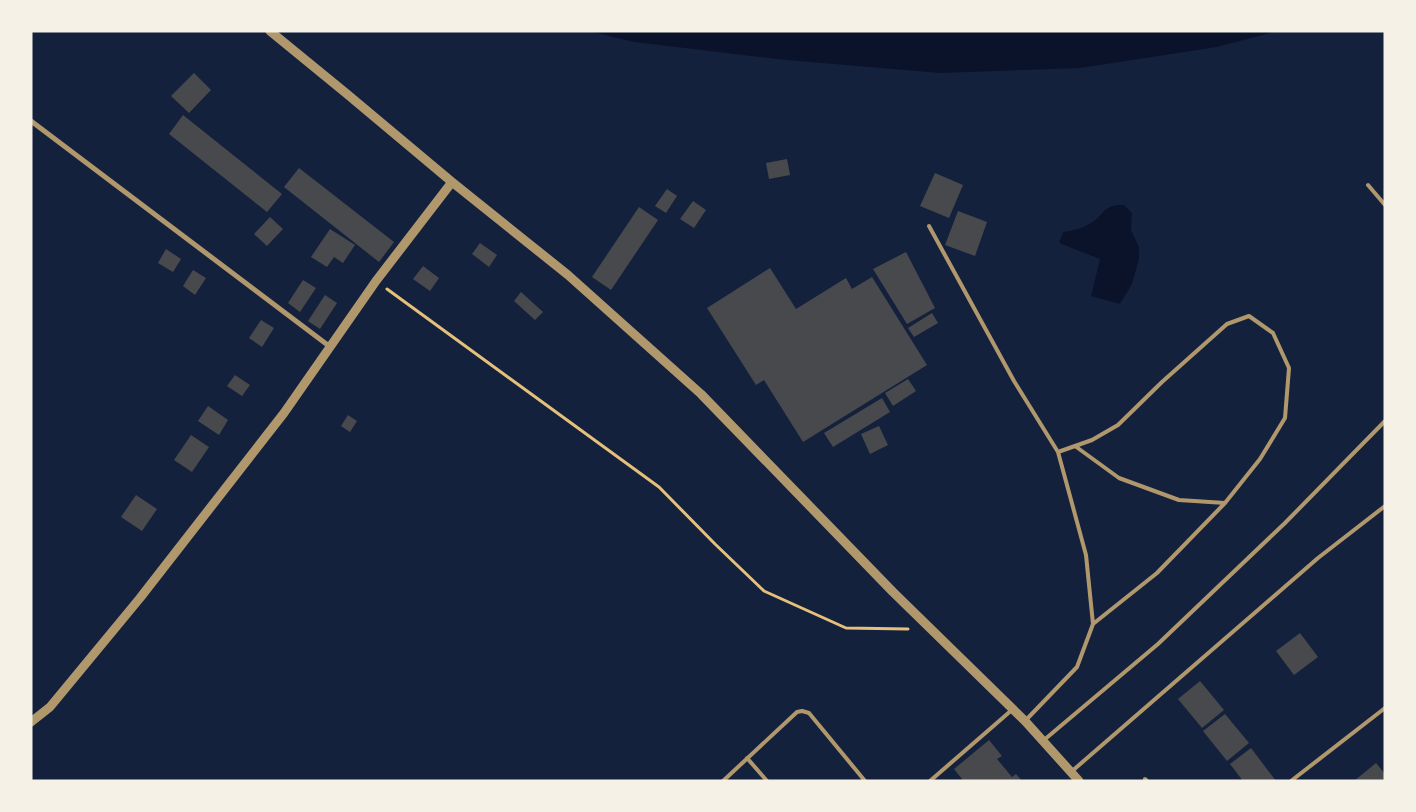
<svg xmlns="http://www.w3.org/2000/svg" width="1416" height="812" font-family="'Sofia Sans Condensed',sans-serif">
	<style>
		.water { fill: #0b132b }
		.building { fill: #48494c }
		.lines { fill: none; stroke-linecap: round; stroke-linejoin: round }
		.path { stroke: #e5c07b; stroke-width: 3 }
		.service { stroke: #b1986c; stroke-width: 4 }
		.minor { stroke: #b1986c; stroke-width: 5 }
		.tertiary { stroke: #b1986c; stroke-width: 9 }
	</style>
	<rect width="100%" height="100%" fill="#14213d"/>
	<!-- water -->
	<path class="water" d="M 589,31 L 1278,31 L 1217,47 L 1080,68 L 941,73 L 786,60 L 634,42 Z
		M 1118,205 L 1124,205 L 1132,213 L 1131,230 L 1139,247 L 1139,259 L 1132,284 L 1120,304 L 1091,296 L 1100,259 L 1059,243 L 1063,232 C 1073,231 1083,228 1091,223 C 1103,216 1102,207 1118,205 Z"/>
	<!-- building -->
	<path class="building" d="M 194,73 L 211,90 L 189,113 L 171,96 Z
		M 183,115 L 282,194 L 267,212 L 169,134 Z
		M 787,159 L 790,175 L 769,179 L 766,163 Z
		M 299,168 L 394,242 L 379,262 L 284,187 Z
		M 935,173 L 963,185 L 949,218 L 920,206 Z
		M 667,189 L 677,196 L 666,213 L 655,206 Z
		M 693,201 L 706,210 L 694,228 L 680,219 Z
		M 639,207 L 658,220 L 611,290 L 592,277 Z
		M 958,211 L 987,222 L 975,256 L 945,245 Z
		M 270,217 L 283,229 L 267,246 L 254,234 Z
		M 330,229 L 355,245 L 343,263 L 334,257 L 327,267 L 311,257 Z
		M 480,243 L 497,255 L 489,267 L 472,254 Z
		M 166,249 L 181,259 L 173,272 L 158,263 Z
		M 906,252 L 935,308 L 907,324 L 873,269 Z
		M 423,266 L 439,278 L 430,291 L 413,279 Z
		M 770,268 L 796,309 L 846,278 L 852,289 L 872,277 L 927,365 L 803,442 L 764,380 L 756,385 L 707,308 Z
		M 193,270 L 206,278 L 195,295 L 183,286 Z
		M 303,280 L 316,288 L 300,312 L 288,303 Z
		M 521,292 L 543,312 L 535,320 L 514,301 Z
		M 325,295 L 337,303 L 320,329 L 308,321 Z
		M 932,313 L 938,323 L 914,337 L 908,328 Z
		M 261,320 L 274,328 L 262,347 L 249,338 Z
		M 235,375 L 250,385 L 242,396 L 227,386 Z
		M 908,379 L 916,391 L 893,406 L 885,393 Z
		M 882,398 L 890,412 L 833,447 L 824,433 Z
		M 208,406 L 228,420 L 219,435 L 198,421 Z
		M 348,415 L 357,421 L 350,432 L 341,426 Z
		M 879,426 L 888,445 L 870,454 L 861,434 Z
		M 191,435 L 209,447 L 192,472 L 174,460 Z
		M 136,495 L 157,509 L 142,531 L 121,517 Z
		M 1300,633 L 1318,657 L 1294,675 L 1276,651 Z
		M 1200,681 L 1224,710 L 1202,728 L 1178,699 Z
		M 1225,714 L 1249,743 L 1227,761 L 1203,731 Z
		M 989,740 L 1002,756 L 997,759 L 1012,777 L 1016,774 L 1022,781 L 961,781 L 962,779 L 954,769 Z
		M 1251,748 L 1276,781 L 1243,781 L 1230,764 Z
		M 1376,763 L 1385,774 L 1385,781 L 1354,781 Z"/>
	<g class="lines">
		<!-- path -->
		<path class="path" d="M 387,289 L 659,487 L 715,544 L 764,591 L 846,628 L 908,629"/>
		<!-- service -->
		<path class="service" d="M 1368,185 L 1385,205
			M 929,226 L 1014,381 L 1058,452 L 1086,555 L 1093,624 L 1077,667 L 1025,721
			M 1075,446 L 1119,478 L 1179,500 L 1225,503
			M 1058,452 L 1092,440 L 1118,425 L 1162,382 L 1227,324 L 1249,316 L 1273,333 L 1289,368 L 1285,418 L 1260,459 L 1225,503 L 1157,573 L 1093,624
			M 1044,740 L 1158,644 L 1285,523 L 1385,421
			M 747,758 L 767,781
			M 1071,772 L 1318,558 L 1385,506
			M 1145,779 L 1147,781
			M 723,781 L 797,712 L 802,711 L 809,713 L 865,781
			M 930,781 L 1013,709
			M 1291,781 L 1385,708"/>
		<!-- minor -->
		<path class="minor" d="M 31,121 L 329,346"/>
		<!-- tertiary -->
		<path class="tertiary" d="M 270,31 L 347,94 L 452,182 L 568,275 L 701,394 L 893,592 L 1025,721 L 1079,781
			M 31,722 L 50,707 L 140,598 L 284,413 L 376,281 L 452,182"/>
	</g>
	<!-- border -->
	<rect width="1416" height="812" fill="none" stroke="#f6f1e7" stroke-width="65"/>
</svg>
